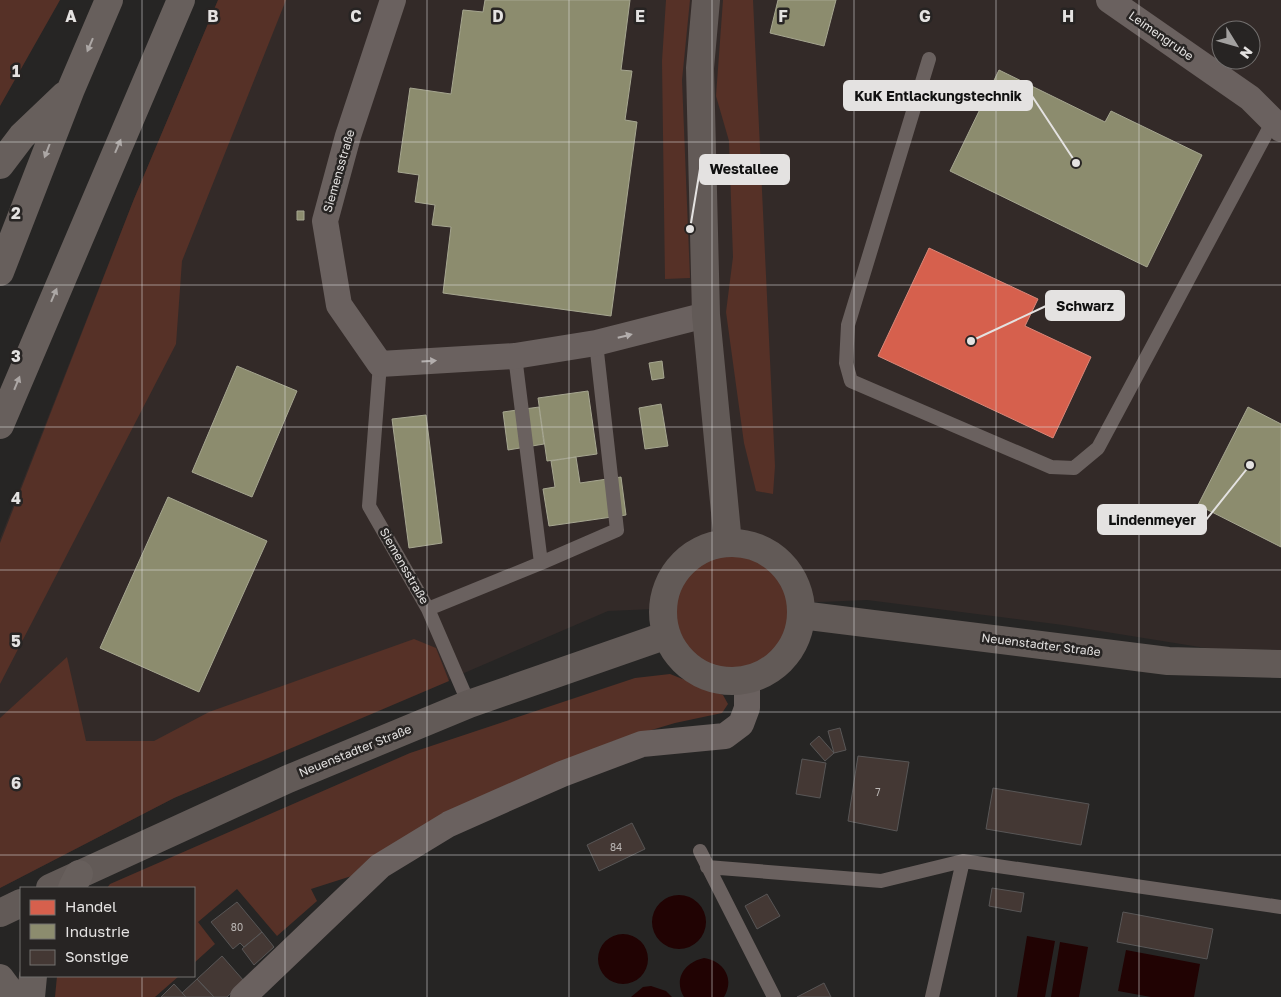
<svg xmlns="http://www.w3.org/2000/svg" width="1281" height="997" font-family="'Golos Text',sans-serif">
	<style>
		.built { fill: #332a28; fill-rule: evenodd }
		.green { fill: #563127 }
		.water { fill: #210303 }
		.shops { fill: #d6604d; stroke: #da8779 }
		.industry { fill: #8c8c6e; stroke: #a6a690 }
		.building { fill: #443834; stroke: #585656 }
		.lines { fill: none; stroke-linecap: round; stroke-linejoin: round }
		.service { stroke: #6a615f; stroke-width: 14 }
		.minor { stroke: #6a615f; stroke-width: 26 }
		.secondary { stroke: #625a57; stroke-width: 28 }
		.motorway { stroke: #675f5c; stroke-width: 28 }
		.oneway { fill: #aca7a5 }
		.oneway2 { fill: #b3aead }
		.grid { fill: none; stroke: #e4e2e1; stroke-width: 1; stroke-opacity: 0.55 }
		.labels { text-anchor: middle; stroke-width: 5; stroke-linejoin: round; paint-order: stroke }
		.number-label { font-size: 10px; fill: #bcb8b6 }
		.street-label { font-size: 12px; fill: #e4e2e1; stroke: #272423 }
		.grid-label { font-size: 16px; text-anchor: middle; font-weight: bold; fill: #e4e2e1; stroke: #272423; stroke-width: 5; stroke-linejoin: round; paint-order: stroke }
		.leader { fill: none; stroke: #e4e2e1; stroke-width: 2 }
		.callout-dot { fill: #e4e2e1; stroke: #272423; stroke-width: 2 }
		.callout { fill: #e4e2e1; stroke: #e4e2e1; stroke-width: 2 }
		.callout-label { font-size: 14px; text-anchor: middle; font-weight: bold; fill: #111 }
	</style>
	<rect width="100%" height="100%" fill="#262524"/>
	<!-- built -->
	<path class="built" d="M 218,0 L 1281,0 L 1281,650 L 1212,649 L 1063,625 L 867,600 L 608,611 L 174,798 L 0,888 L 0,539 L 134,199 ZM 1221,30 L 1251,30 L 1251,60 L 1221,60 Z"/>
	<!-- green -->
	<path class="green" d="M 0,0 L 60,0 L 0,106 Z
		M 218,0 L 286,0 L 182,261 L 176,344 L 0,684 L 0,543 L 134,199 Z
		M 666,0 L 690,0 L 682,80 L 690,278 L 665,279 L 662,61 Z
		M 723,0 L 753,0 L 775,466 L 773,494 L 756,491 L 744,443 L 726,312 L 733,257 L 729,141 L 716,96 Z
		M663 612a69 69 0 1 1 138 0a69 69 0 1 1-138 0Z
		M 414,639 L 436,648 L 449,681 L 174,798 L 0,888 L 0,718 L 67,657 L 86,741 L 154,741 L 209,712 Z
		M 670,674 L 723,695 L 728,704 L 722,713 L 675,723 L 611,742 L 361,873 L 311,889 L 317,901 L 277,936 L 237,889 L 198,922 L 215,944 L 194,963 L 194,888 L 107,888 L 110,884 L 410,753 L 635,678 Z
		M 57,976 L 179,976 L 155,997 L 55,997 Z"/>
	<!-- water -->
	<path class="water" d="M652 922a27 27 0 1 1 54 0a27 27 0 1 1-54 0Z
		M598 959a25 25 0 1 1 50 0a25 25 0 1 1-50 0Z
		M 1027,936 L 1055,941 L 1045,997 L 1017,997 Z
		M 1060,942 L 1088,947 L 1079,997 L 1051,997 Z
		M 1126,950 L 1200,964 L 1194,997 L 1151,997 L 1118,991 Z
		M 704,958 C 724,961 735,979 724,997 L 684,997 C 673,979 685,962 704,958 Z
		M 651,986 L 666,991 L 672,997 L 631,997 L 643,987 Z"/>
	<!-- shops -->
	<path class="shops" d="M 929,248 L 1038,299 L 1025,326 L 1091,357 L 1053,438 L 878,356 Z"/>
	<!-- industry -->
	<path class="industry" d="M 485,0 L 630,0 L 621,70 L 632,71 L 625,120 L 637,122 L 611,316 L 443,293 L 451,227 L 432,225 L 435,205 L 415,202 L 419,175 L 398,172 L 410,88 L 451,94 L 463,10 L 483,12 Z
		M 778,0 L 836,0 L 824,46 L 770,33 Z
		M 999,70 L 1105,122 L 1111,111 L 1202,155 L 1147,267 L 950,171 Z
		M 297,211 L 304,211 L 304,220 L 297,220 Z
		M 662,361 L 664,378 L 652,380 L 649,363 Z
		M 237,366 L 297,391 L 252,497 L 192,472 Z
		M 588,391 L 597,454 L 547,461 L 538,398 Z
		M 661,404 L 668,446 L 645,449 L 639,408 Z
		M 539,407 L 544,444 L 508,450 L 503,412 Z
		M 1248,407 L 1281,424 L 1281,547 L 1198,505 Z
		M 426,415 L 442,543 L 409,548 L 392,419 Z
		M 576,457 L 580,483 L 621,477 L 626,515 L 549,526 L 543,489 L 555,487 L 551,461 Z
		M 168,497 L 267,541 L 199,692 L 100,648 Z"/>
	<!-- building -->
	<path class="building" d="M 840,728 L 846,750 L 834,753 L 828,731 Z
		M 819,736 L 834,753 L 825,761 L 810,744 Z
		M 858,756 L 909,762 L 897,831 L 848,821 Z
		M 802,759 L 826,763 L 820,798 L 796,794 Z
		M 993,788 L 1089,804 L 1081,845 L 986,829 Z
		M 632,823 L 645,849 L 599,871 L 587,845 Z
		M 992,888 L 1024,893 L 1021,912 L 989,906 Z
		M 767,894 L 780,916 L 757,929 L 745,906 Z
		M 237,902 L 262,932 L 244,947 L 240,943 L 233,949 L 211,922 Z
		M 1123,912 L 1213,929 L 1207,959 L 1117,942 Z
		M 262,932 L 274,947 L 254,965 L 242,949 Z
		M 222,956 L 244,981 L 227,997 L 214,997 L 197,979 Z
		M 197,979 L 214,997 L 186,997 L 182,993 Z
		M 824,983 L 831,997 L 797,997 Z
		M 174,984 L 186,997 L 161,997 Z"/>
	<g class="lines">
		<!-- service -->
		<path class="service" d="M 929,59 L 848,325 L 846,363 L 851,381 L 1051,467 L 1074,468 L 1098,448 L 1273,121
			M 380,364 L 369,506 L 428,609 L 469,704
			M 541,563 L 617,530 L 596,343
			M 428,609 L 541,563 L 515,356
			M 700,851 L 774,997
			M 707,867 L 881,881 L 963,861 L 1281,907
			M 932,997 L 963,861"/>
		<!-- minor -->
		<path class="minor" d="M 393,0 L 348,136 L 325,221 L 339,305 L 380,364 L 515,356 L 596,343 L 706,315
			M 1109,0 L 1250,98 L 1281,129
			M 243,997 L 380,866 L 449,824 L 562,774 L 642,744 L 725,736 L 741,724 L 747,708 L 747,679"/>
		<!-- secondary -->
		<path class="secondary" d="M 706,0 L 700,68 L 706,315 L 728,543
			M663 612a69 69 0 1 1 138 0a69 69 0 1 1-138 0Z
			M 801,615 L 1168,661 L 1281,664
			M 50,888 L 288,779 L 469,704 L 667,635
			M 0,913 L 21,903"/>
		<!-- motorway -->
		<path class="motorway" d="M 0,165 L 22,136 L 65,95
			M 0,272 L 71,89 L 109,0
			M 0,425 L 181,0
			M 72,888 L 79,874
			M 0,978 L 14,997
			M 31,997 L 33,976"/>
	</g>
	<!-- one-way arrows -->
	<defs><path id="oneway-solid" d="M-6-.8H1V-3.2L6.5 0L1 3.2V.8H-6Z" transform="scale(1.25)"/></defs>
	<g class="oneway">
		<use href="#oneway-solid" transform="translate(90 45) rotate(113)"/>
		<use href="#oneway-solid" transform="translate(118 146) rotate(-67)"/>
		<use href="#oneway-solid" transform="translate(47 151) rotate(111)"/>
		<use href="#oneway-solid" transform="translate(54 295) rotate(-67)"/>
		<use href="#oneway-solid" transform="translate(17 383) rotate(-68)"/>
	</g>
	<g class="oneway2">
		<use href="#oneway-solid" transform="translate(625 336) rotate(-14)"/>
		<use href="#oneway-solid" transform="translate(429 361) rotate(-3)"/>
	</g>
	<!-- grid -->
	<path class="grid" d="M 142,0 L 142,888M 285,0 L 285,997M 427,0 L 427,997M 569,0 L 569,997M 712,0 L 712,997M 854,0 L 854,997M 996,0 L 996,997M 1139,0 L 1139,997M 0,142 L 1281,142M 0,285 L 1281,285M 0,427 L 1281,427M 0,570 L 1281,570M 0,712 L 1281,712M 0,855 L 1281,855M 142,976 L 142,997"/>
	<g class="labels">
		<!-- number labels -->
		<g class="number-label">
			<text x="878" y="796">7</text>
			<text x="616" y="851">84</text>
			<text x="237" y="931">80</text>
		</g>
		<!-- street labels -->
		<g class="street-label">
			<text transform="translate(1161 36) rotate(35)" y="4">Leimengrube</text>
			<text transform="translate(339 171) rotate(-74)" y="4">Siemensstraße</text>
			<text transform="translate(404 566) rotate(60)" y="4">Siemensstraße</text>
			<text transform="translate(1041 645) rotate(7)" y="4">Neuenstadter Straße</text>
			<text transform="translate(355 751) rotate(-22)" y="4">Neuenstadter Straße</text>
		</g>
	</g>
	<g class="grid-label">
		<text x="71" y="22">A</text>
		<text x="213" y="22">B</text>
		<text x="356" y="22">C</text>
		<text x="498" y="22">D</text>
		<text x="640" y="22">E</text>
		<text x="783" y="22">F</text>
		<text x="925" y="22">G</text>
		<text x="1068" y="22">H</text>
		<text x="16" y="77">1</text>
		<text x="16" y="219">2</text>
		<text x="16" y="362">3</text>
		<text x="16" y="504">4</text>
		<text x="16" y="647">5</text>
		<text x="16" y="789">6</text>
	</g>
	<!-- callouts -->
	<path class="leader" d="M1076 163L1032 96M690 229L700 169M971 341L1046 306M1250 465L1206 520"/>
	<g class="callout-dot">
		<circle cx="1076" cy="163" r="5"/>
		<circle cx="690" cy="229" r="5"/>
		<circle cx="971" cy="341" r="5"/>
		<circle cx="1250" cy="465" r="5"/>
	</g>
	<g class="callout">
		<rect x="844" y="81" width="188" height="29" rx="5"/>
		<rect x="700" y="155" width="89" height="29" rx="5"/>
		<rect x="1046" y="291" width="78" height="29" rx="5"/>
		<rect x="1098" y="505" width="108" height="29" rx="5"/>
	</g>
	<g class="callout-label">
		<text x="938" y="101">KuK Entlackungstechnik</text>
		<text x="744" y="174">Westallee</text>
		<text x="1085" y="311">Schwarz</text>
		<text x="1152" y="525">Lindenmeyer</text>
	</g>
	<!-- legend -->
	<rect x="20" y="887" width="175" height="90" fill="#272423" stroke="#73706f"/>
	<rect x="30" y="900" width="25" height="15" fill="#d6604d" stroke="#73706f"/>
	<text x="65" y="912" font-size="15" fill="#e4e2e1">Handel</text>
	<rect x="30" y="924" width="25" height="15" fill="#8c8c6e" stroke="#73706f"/>
	<text x="65" y="937" font-size="15" fill="#e4e2e1">Industrie</text>
	<rect x="30" y="950" width="25" height="15" fill="#443834" stroke="#73706f"/>
	<text x="65" y="962" font-size="15" fill="#e4e2e1">Sonstige</text>
	<!-- north arrow -->
	<g transform="translate(1236 45) rotate(127)"><circle r="24" fill="#272423" stroke="#73706f"/>
	<path d="M0-4L9 19L0 12L-9 19Z" fill="#a2a09f"/>
	<text y="-8" font-size="14" font-weight="bold" text-anchor="middle" fill="#e4e2e1">N</text>
	</g>
</svg>
